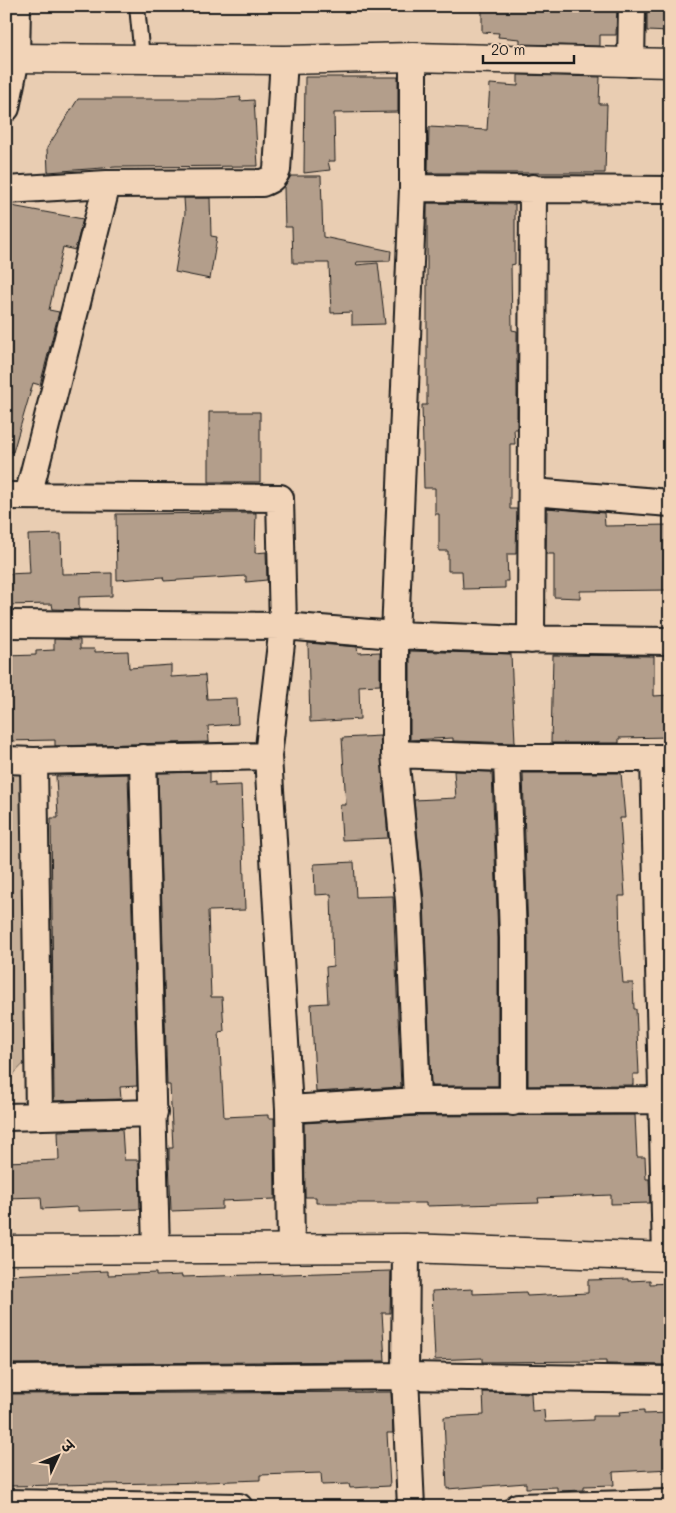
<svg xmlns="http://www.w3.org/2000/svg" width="676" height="1513" font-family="Mali,'Playpen Sans Deva',sans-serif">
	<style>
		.green { fill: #c7b099; stroke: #72665a }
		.building { fill: #b39e8b; stroke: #1c1c1c }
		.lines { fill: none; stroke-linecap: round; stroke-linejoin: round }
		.lane-casing { stroke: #1c1c1c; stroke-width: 18 }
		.street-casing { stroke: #1c1c1c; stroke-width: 30 }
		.secondary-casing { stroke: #1c1c1c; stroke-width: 31 }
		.lane { stroke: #f2d4b8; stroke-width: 14 }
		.street { stroke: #f2d4b8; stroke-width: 26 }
		.secondary { stroke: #f2d4b8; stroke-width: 28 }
	</style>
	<rect width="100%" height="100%" fill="#e9cdb2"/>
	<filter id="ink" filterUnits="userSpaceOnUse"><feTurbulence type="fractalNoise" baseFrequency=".02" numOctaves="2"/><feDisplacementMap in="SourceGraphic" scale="10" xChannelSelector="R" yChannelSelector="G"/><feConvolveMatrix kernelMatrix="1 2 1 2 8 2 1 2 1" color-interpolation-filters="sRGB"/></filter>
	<g filter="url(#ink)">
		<!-- green -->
		<path class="green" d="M 6,770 L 23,771 L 31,1056 L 6,1082 Z"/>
		<!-- building -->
		<path class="building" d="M 482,6 L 617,6 L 616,35 L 600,35 L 600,46 L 520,44 L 520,39 L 498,37 L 499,33 L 482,32 Z
			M 647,6 L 670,6 L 670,32 L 647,31 Z
			M 518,75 L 600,77 L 599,104 L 607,104 L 605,173 L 428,173 L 429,127 L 487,130 L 490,84 L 518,86 Z
			M 305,77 L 398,77 L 398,112 L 334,113 L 335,161 L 328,161 L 330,170 L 304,173 Z
			M 241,97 L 240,101 L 254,100 L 258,166 L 116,167 L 48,172 L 47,148 L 78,99 L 216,99 Z
			M 291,176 L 321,176 L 323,237 L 391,251 L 390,261 L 357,262 L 356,265 L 378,263 L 385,324 L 352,325 L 352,312 L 331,313 L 329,263 L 293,263 L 292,227 L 285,227 L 284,187 Z
			M 184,198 L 210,198 L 211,236 L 217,237 L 210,279 L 175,272 L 185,213 Z
			M 427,203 L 515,204 L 515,264 L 511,265 L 512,330 L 517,331 L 517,429 L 514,429 L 515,444 L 510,444 L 510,509 L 517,509 L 516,554 L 507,554 L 508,581 L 505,581 L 505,588 L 463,589 L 462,571 L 448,571 L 448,551 L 439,551 L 439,514 L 435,514 L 435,488 L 424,488 L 422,405 L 427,405 Z
			M 6,205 L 83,219 L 75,250 L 63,247 L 49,310 L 59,312 L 40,385 L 33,383 L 13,452 L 6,451 Z
			M 209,412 L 260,412 L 260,482 L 209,482 Z
			M 547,508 L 604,513 L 605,526 L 670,525 L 670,590 L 580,591 L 580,598 L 554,597 L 554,554 L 546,554 Z
			M 256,513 L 255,553 L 266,552 L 267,580 L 246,582 L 246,576 L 164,581 L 163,577 L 117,580 L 116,514 Z
			M 61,534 L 62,574 L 112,573 L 112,596 L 79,597 L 79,610 L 53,609 L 52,604 L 6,605 L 6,574 L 30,573 L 28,535 Z
			M 54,639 L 80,640 L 80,649 L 95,649 L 95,652 L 128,651 L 129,668 L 171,665 L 171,677 L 205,675 L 207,699 L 237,698 L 238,724 L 208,726 L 209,742 L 55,746 L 55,740 L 6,741 L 6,656 L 36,655 L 36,651 L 54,650 Z
			M 308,643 L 357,647 L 358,653 L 380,652 L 380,685 L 359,686 L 360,719 L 310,722 Z
			M 410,651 L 511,654 L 515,743 L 453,741 L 453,738 L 410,740 Z
			M 553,655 L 654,656 L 654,696 L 670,695 L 670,737 L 619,738 L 619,743 L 551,743 Z
			M 380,736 L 388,838 L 342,840 L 340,805 L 346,805 L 342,738 Z
			M 454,771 L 492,772 L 498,938 L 498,1086 L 431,1086 L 424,900 L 414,800 L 456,798 Z
			M 210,772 L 210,783 L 215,782 L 215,786 L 241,785 L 242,814 L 245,910 L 208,911 L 211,997 L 222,997 L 224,1031 L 219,1032 L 224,1117 L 268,1115 L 268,1118 L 274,1118 L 275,1199 L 222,1201 L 222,1209 L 171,1211 L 169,1159 L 169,1148 L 173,1148 L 170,1085 L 167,1085 L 158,773 Z
			M 523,773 L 621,773 L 625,818 L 620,818 L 625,896 L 619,896 L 620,945 L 623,983 L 633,983 L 634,1009 L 636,1009 L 639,1074 L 633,1074 L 633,1085 L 528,1086 L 528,938 Z
			M 128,774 L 137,1086 L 120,1087 L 121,1099 L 54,1101 L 51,818 L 58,818 L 56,776 Z
			M 354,862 L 356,897 L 393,896 L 401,1087 L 316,1092 L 311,1004 L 328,1003 L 326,967 L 333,966 L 331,894 L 315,895 L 314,864 Z
			M 635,1115 L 637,1157 L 645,1157 L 646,1179 L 649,1179 L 650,1203 L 611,1204 L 611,1195 L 538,1198 L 539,1203 L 426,1206 L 426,1203 L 316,1203 L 316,1197 L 305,1197 L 304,1123 L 418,1116 Z
			M 122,1129 L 124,1160 L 139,1160 L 140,1209 L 78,1211 L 78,1207 L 42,1209 L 41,1197 L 6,1198 L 6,1162 L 59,1160 L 58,1131 Z
			M 108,1271 L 108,1275 L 156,1273 L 156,1276 L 182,1275 L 182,1277 L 391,1271 L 390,1313 L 382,1313 L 385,1361 L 6,1364 L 6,1275 Z
			M 628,1279 L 628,1281 L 650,1280 L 650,1284 L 670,1283 L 670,1318 L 665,1319 L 667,1365 L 606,1364 L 606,1361 L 482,1362 L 482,1358 L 435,1360 L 432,1291 L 473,1289 L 473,1294 L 526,1292 L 527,1296 L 588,1293 L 588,1280 Z
			M 391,1392 L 393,1433 L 387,1433 L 390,1486 L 350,1488 L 349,1484 L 322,1485 L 321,1473 L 260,1475 L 260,1480 L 206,1482 L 9,1486 L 6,1394 Z
			M 483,1392 L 531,1393 L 532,1411 L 544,1410 L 545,1422 L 593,1420 L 593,1416 L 620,1416 L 619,1412 L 644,1410 L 644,1414 L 670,1413 L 670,1469 L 613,1472 L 614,1485 L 584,1486 L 584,1490 L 557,1491 L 557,1487 L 526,1488 L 526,1483 L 447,1489 L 444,1417 L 484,1415 Z"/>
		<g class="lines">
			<!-- lane casing -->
			<g class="lane-casing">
				<path id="lane" d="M 137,6 L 142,58"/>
			</g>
			<!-- street casing -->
			<g class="street-casing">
				<path id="street" d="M 413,57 L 413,188 L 395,635 L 395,754 L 409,901 L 417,1101
					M 631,63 L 632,6
					M 6,108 L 16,58 L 17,6
					M 413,188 L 670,190
					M 6,190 L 107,184 L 262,183 C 270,180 274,178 277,170 L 284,60
					M 532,492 L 670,503
					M 6,496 L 280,498 L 283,626 L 268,756 L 289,1109 L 291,1249
					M 28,496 L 107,184
					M 6,624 L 283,626 L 395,635 L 501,639 L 670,641
					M 531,640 L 533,188
					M 395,754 L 507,758 L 670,758
					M 143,758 L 156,1249
					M 507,758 L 513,938 L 513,1102
					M 654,758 L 666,1257
					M 6,760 L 34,761 L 268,756
					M 34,761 L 39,1115
					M 289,1109 L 417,1101 L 670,1100
					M 6,1117 L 154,1113
					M 406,1248 L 405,1376 L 411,1507
					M 6,1379 L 405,1376 L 670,1380
					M 6,1503 L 239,1507
					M 518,1507 L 670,1503"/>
			</g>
			<!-- secondary casing -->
			<g class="secondary-casing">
				<path id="secondary" d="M 6,58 L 284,60 L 413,57 L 670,63
					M 6,1250 L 406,1248 L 670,1257"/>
			</g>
			<!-- lane -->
			<use href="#lane" class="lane"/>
			<!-- street -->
			<use href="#street" class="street"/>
			<!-- secondary -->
			<use href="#secondary" class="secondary"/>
		</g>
	</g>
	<!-- margin -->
	<rect width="676" height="1513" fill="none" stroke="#f2d4b8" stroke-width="25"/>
	<rect x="12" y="12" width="651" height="1488" fill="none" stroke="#1c1c1c" stroke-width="2" filter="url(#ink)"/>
	<!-- north arrow -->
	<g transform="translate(58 1456) rotate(46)" stroke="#f2d4b8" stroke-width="4" paint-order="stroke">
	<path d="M0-4L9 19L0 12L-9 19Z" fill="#1c1c1c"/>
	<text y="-8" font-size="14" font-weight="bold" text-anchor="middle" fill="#1c1c1c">उ</text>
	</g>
	<!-- scale -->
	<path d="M483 55v8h91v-8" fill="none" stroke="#1c1c1c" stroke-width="2.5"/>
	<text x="491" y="55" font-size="15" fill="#1c1c1c" stroke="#f2d4b8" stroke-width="4" paint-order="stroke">20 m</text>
</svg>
